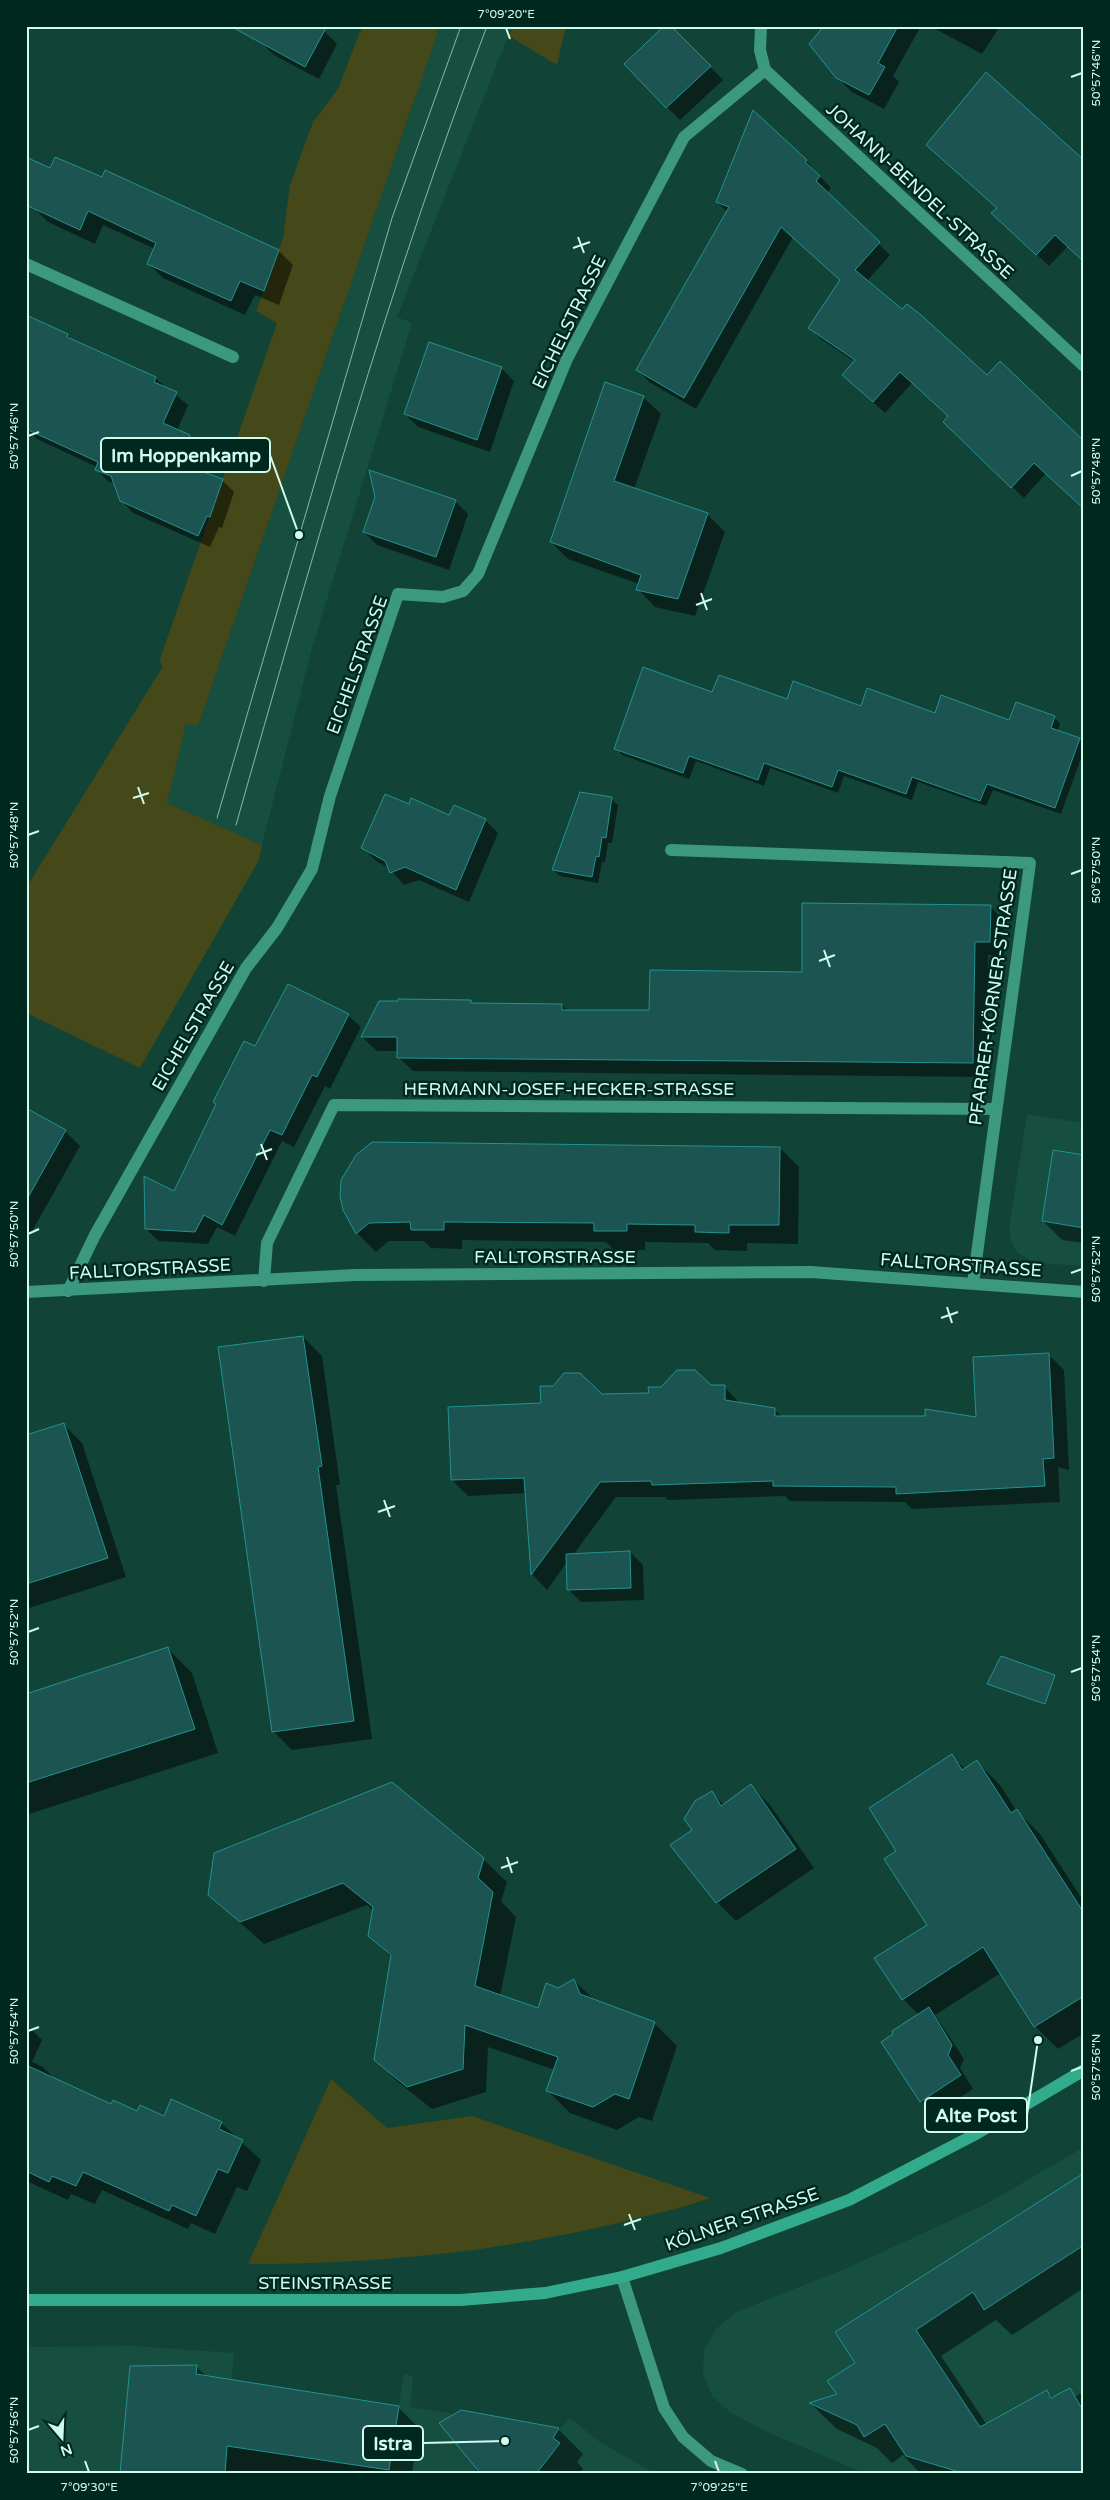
<svg xmlns="http://www.w3.org/2000/svg" width="1110" height="2500" font-family="'Varela Round',sans-serif">
	<style>
		.built { fill: #164f40 }
		.green { fill: #454818 }
		.shadow { fill: #0007 }
		.building { fill: #1c5452; stroke: #229390 }
		.lines { fill: none; stroke-linecap: round; stroke-linejoin: round }
		.minor { stroke: #3c987e; stroke-width: 12 }
		.secondary { stroke: #32ab8d; stroke-width: 12 }
		.tram { stroke: #8ab8aa; stroke-width: 1 }
		.ticks { fill: none; stroke: #d1fced; stroke-width: 2 }
		.labels { text-anchor: middle; stroke-width: 5; stroke-linejoin: round; paint-order: stroke }
		.street-label { font-size: 18px; fill: #d1fced; stroke: #00281e }
		.leader { fill: none; stroke: #d1fced; stroke-width: 2 }
		.callout-dot { fill: #d1fced; stroke: #00281e; stroke-width: 2 }
		.callout { fill: #00281e; stroke: #d1fced; stroke-width: 2 }
		.callout-label { font-size: 19px; text-anchor: middle; font-weight: bold; fill: #d1fced }
		.neatline { fill: none; stroke: #d1fced; stroke-width: 2 }
		.ticks-label { font-size: 12px; text-anchor: middle; fill: #d1fced }
	</style>
	<rect width="100%" height="100%" fill="#114336"/>
	<!-- built -->
	<path class="built" d="M 440,26 L 512,26 L 397,317 L 412,323 L 312,648 L 262,845 L 167,803 L 186,723 L 198,726 Z
		M 1027,1114 L 1084,1123 L 1084,1266 L 1036,1263 L 1018,1253 L 1011,1241 L 1009,1228 Z
		M 1084,2147 L 1084,2474 L 867,2474 L 774,2435 L 731,2413 L 712,2396 L 703,2374 L 704,2350 L 716,2329 L 736,2312 L 852,2266 L 986,2204 Z
		M 134,2346 L 234,2353 L 224,2474 L 26,2474 L 26,2347 Z
		M 404,2374 L 413,2376 L 410,2407 L 454,2414 L 461,2410 L 535,2424 L 552,2437 L 570,2418 L 600,2442 L 656,2474 L 388,2474 Z"/>
	<!-- green -->
	<path class="green" d="M 365,26 L 440,26 L 198,726 L 186,724 L 167,803 L 262,845 L 259,860 L 140,1068 L 26,1013 L 26,888 L 162,668 L 160,659 L 277,323 L 256,311 L 283,238 L 290,185 L 313,122 L 338,89 L 359,34 Z
		M 512,26 L 566,26 L 557,65 L 509,36 Z
		M 331,2079 L 387,2128 L 472,2116 L 710,2198 C 680,2209 649,2215 618,2223 C 497,2252 374,2264 248,2264 Z"/>
	<!-- shadow -->
	<path class="shadow" d="M 316,26 L 324,31 L 337,44 L 319,79 L 274,55 L 261,42 Z
		M 670,26 L 723,80 L 680,120 L 667,107 Z
		M 826,26 L 921,26 L 893,76 L 899,82 L 884,109 L 852,92 L 837,77 Z
		M 930,26 L 1000,26 L 982,54 Z
		M 927,145 L 1084,162 L 1068,246 L 1049,266 L 1005,225 L 998,208 Z
		M 806,161 L 831,188 L 827,193 L 890,255 L 867,281 L 1046,473 L 1024,498 L 956,434 L 950,417 L 912,383 L 885,413 L 855,386 L 855,362 L 821,339 L 810,328 L 841,280 L 793,237 L 696,409 L 649,382 L 638,370 L 727,212 L 717,202 Z
		M 50,169 L 279,251 L 293,265 L 279,305 L 255,295 L 245,315 L 163,278 L 148,263 L 155,249 L 103,225 L 95,244 L 48,222 L 33,207 Z
		M 26,317 L 68,335 L 74,342 L 155,378 L 188,405 L 177,431 L 189,436 L 209,459 L 205,466 L 210,471 L 209,476 L 222,480 L 234,492 L 222,528 L 219,527 L 210,547 L 133,513 L 121,500 L 115,484 L 108,481 L 96,469 L 97,467 L 37,439 L 26,429 Z
		M 501,368 L 514,381 L 490,452 L 418,427 L 405,414 Z
		M 643,397 L 661,414 L 634,489 L 707,514 L 725,532 L 695,616 L 655,607 L 638,589 L 639,584 L 568,559 L 551,542 Z
		M 376,497 L 455,501 L 468,514 L 449,570 L 377,545 L 364,532 Z
		M 713,693 L 1010,721 L 1054,717 L 1060,724 L 1058,731 L 1079,739 L 1084,743 L 1084,750 L 1061,814 L 993,790 L 986,806 L 918,782 L 912,800 L 844,776 L 838,793 L 770,768 L 764,786 L 696,761 L 689,779 L 622,755 L 616,748 Z
		M 611,799 L 618,805 L 612,843 L 608,843 L 605,862 L 602,862 L 598,883 L 560,876 L 553,870 Z
		M 409,806 L 450,816 L 485,820 L 498,833 L 469,902 L 419,880 L 404,885 L 389,868 L 376,861 L 363,848 Z
		M 990,906 L 1004,921 L 1004,956 L 988,955 L 987,1077 L 413,1071 L 398,1057 L 398,1051 L 377,1051 L 362,1037 L 471,1002 L 474,1005 L 562,1005 L 568,1011 L 650,1011 L 803,974 Z
		M 348,1015 L 361,1027 L 330,1089 L 325,1086 L 294,1147 L 282,1141 L 235,1236 L 217,1227 L 208,1244 L 159,1241 L 146,1229 L 175,1193 L 255,1048 Z
		M 1084,1057 L 1084,1075 L 1081,1072 Z
		M 26,1110 L 65,1131 L 80,1146 L 26,1242 Z
		M 780,1148 L 799,1167 L 798,1244 L 747,1243 L 747,1251 L 715,1250 L 708,1243 L 645,1242 L 645,1250 L 614,1250 L 606,1242 L 462,1240 L 462,1249 L 431,1248 L 424,1241 L 389,1241 L 376,1252 L 357,1233 L 345,1209 Z
		M 1084,1156 L 1084,1243 L 1062,1240 L 1043,1221 Z
		M 303,1337 L 322,1356 L 340,1485 L 336,1485 L 372,1739 L 292,1750 L 273,1731 Z
		M 1049,1355 L 1064,1370 L 1069,1470 L 1058,1467 L 1060,1502 L 912,1509 L 905,1502 L 790,1501 L 785,1496 L 668,1500 L 665,1497 L 616,1497 L 573,1555 L 630,1552 L 643,1565 L 644,1600 L 581,1602 L 568,1589 L 567,1562 L 547,1590 L 532,1574 L 527,1493 L 468,1496 L 452,1480 L 542,1404 L 602,1395 L 650,1394 L 724,1386 L 740,1404 L 774,1409 L 782,1417 L 978,1418 Z
		M 63,1424 L 82,1443 L 126,1577 L 26,1609 L 26,1436 Z
		M 168,1649 L 192,1673 L 218,1753 L 26,1815 L 26,1695 Z
		M 951,1756 L 965,1769 L 977,1762 L 1000,1785 L 1016,1810 L 1040,1834 L 1084,1902 L 1084,2033 L 1058,2049 L 1035,2026 L 1001,1973 L 935,2015 L 964,2059 L 960,2068 L 973,2089 L 934,2114 L 921,2101 L 882,2042 L 919,2015 L 903,1999 L 929,1926 L 898,1852 Z
		M 751,1786 L 770,1805 L 814,1868 L 736,1921 L 717,1902 L 694,1831 L 711,1792 L 724,1805 Z
		M 483,1859 L 507,1882 L 501,1901 L 516,1917 L 500,1996 L 538,2009 L 558,1989 L 574,1980 L 595,2001 L 654,2023 L 677,2046 L 652,2121 L 639,2117 L 617,2130 L 570,2113 L 547,2090 L 555,2070 L 488,2047 L 486,2092 L 432,2109 L 399,2083 L 376,2060 L 392,1958 L 370,1936 L 373,1911 L 367,1905 L 264,1944 L 209,1895 Z
		M 26,2024 L 42,2040 L 32,2062 L 43,2067 L 57,2081 L 112,2106 L 138,2113 L 221,2123 L 261,2160 L 247,2191 L 237,2187 L 215,2234 L 191,2223 L 188,2229 L 102,2190 L 95,2204 L 71,2194 L 68,2200 L 26,2181 Z
		M 1084,2174 L 1084,2288 L 1012,2335 L 996,2320 L 941,2356 L 987,2425 L 1047,2392 L 1054,2398 L 1070,2390 L 1076,2396 L 1084,2392 L 1084,2474 L 921,2474 L 903,2455 L 892,2463 L 877,2448 L 837,2429 L 811,2404 L 839,2394 L 857,2363 Z
		M 196,2366 L 207,2377 L 398,2407 L 419,2428 L 412,2474 L 122,2474 Z
		M 461,2412 L 559,2430 L 583,2454 L 577,2462 L 583,2469 L 580,2474 L 474,2474 L 477,2467 Z"/>
	<!-- building -->
	<path class="building" d="M 230,26 L 327,26 L 305,67 Z
		M 664,26 L 671,26 L 711,66 L 666,108 L 624,64 Z
		M 824,26 L 898,26 L 878,63 L 885,67 L 869,95 L 836,78 L 809,44 Z
		M 986,72 L 1084,160 L 1084,262 L 1055,235 L 1036,255 L 991,213 L 997,208 L 926,145 Z
		M 753,110 L 807,160 L 805,162 L 820,176 L 816,181 L 880,242 L 855,270 L 902,309 L 907,304 L 921,315 L 987,375 L 1000,361 L 1084,441 L 1084,509 L 1034,463 L 1011,488 L 943,422 L 948,416 L 900,372 L 873,402 L 842,375 L 855,360 L 808,328 L 840,280 L 781,227 L 684,398 L 636,370 L 729,207 L 716,202 Z
		M 26,157 L 50,168 L 55,157 L 102,177 L 105,170 L 279,250 L 264,291 L 240,281 L 231,301 L 147,264 L 156,243 L 88,211 L 80,230 L 26,205 Z
		M 26,315 L 68,334 L 67,337 L 156,377 L 154,382 L 177,392 L 163,423 L 190,435 L 188,441 L 198,446 L 193,456 L 199,459 L 195,469 L 223,479 L 210,517 L 207,516 L 198,536 L 120,501 L 111,476 L 95,470 L 98,462 L 26,429 Z
		M 429,342 L 502,367 L 477,440 L 404,414 Z
		M 605,382 L 644,396 L 614,481 L 708,513 L 678,599 L 636,590 L 641,575 L 550,542 Z
		M 369,470 L 456,500 L 436,557 L 363,532 L 375,497 Z
		M 643,667 L 712,692 L 719,675 L 787,699 L 793,681 L 861,706 L 867,688 L 935,713 L 941,695 L 1009,720 L 1016,702 L 1055,716 L 1051,728 L 1080,738 L 1055,808 L 987,784 L 980,801 L 912,777 L 906,794 L 838,770 L 832,787 L 764,763 L 758,780 L 689,756 L 683,773 L 614,749 Z
		M 580,792 L 612,797 L 606,838 L 602,837 L 599,857 L 596,856 L 592,877 L 552,870 Z
		M 385,794 L 409,804 L 411,798 L 449,815 L 454,805 L 486,819 L 456,890 L 405,867 L 390,873 L 385,861 L 361,848 Z
		M 802,903 L 991,905 L 990,942 L 975,942 L 973,1063 L 397,1058 L 397,1037 L 361,1037 L 379,1001 L 398,1001 L 398,999 L 471,1000 L 471,1003 L 562,1004 L 562,1010 L 649,1010 L 650,970 L 802,972 Z
		M 288,984 L 349,1014 L 317,1077 L 312,1075 L 282,1135 L 270,1130 L 222,1225 L 204,1215 L 195,1232 L 145,1229 L 144,1176 L 174,1191 L 216,1104 L 213,1102 L 244,1041 L 255,1046 Z
		M 26,1108 L 66,1130 L 26,1201 Z
		M 372,1142 L 780,1147 L 779,1225 L 729,1225 L 729,1233 L 695,1232 L 695,1225 L 627,1224 L 627,1231 L 594,1231 L 594,1223 L 444,1222 L 444,1230 L 411,1230 L 410,1222 L 369,1223 L 356,1234 L 343,1210 L 340,1196 L 341,1180 L 356,1155 Z
		M 1053,1150 L 1084,1155 L 1084,1228 L 1042,1221 Z
		M 303,1336 L 322,1466 L 318,1467 L 354,1721 L 272,1732 L 218,1347 Z
		M 1049,1353 L 1054,1458 L 1043,1459 L 1045,1486 L 896,1494 L 896,1487 L 773,1486 L 773,1481 L 652,1485 L 651,1481 L 600,1482 L 531,1575 L 524,1478 L 451,1480 L 448,1407 L 541,1403 L 540,1386 L 553,1386 L 564,1373 L 580,1373 L 602,1394 L 649,1393 L 648,1387 L 661,1387 L 677,1370 L 695,1370 L 711,1385 L 725,1385 L 725,1400 L 775,1408 L 775,1416 L 925,1416 L 925,1409 L 976,1417 L 973,1357 Z
		M 64,1423 L 108,1558 L 26,1584 L 26,1435 Z
		M 630,1551 L 631,1588 L 567,1590 L 566,1554 Z
		M 168,1647 L 195,1729 L 26,1783 L 26,1694 Z
		M 1001,1656 L 1055,1675 L 1045,1704 L 987,1684 Z
		M 952,1754 L 962,1770 L 977,1760 L 1011,1813 L 1017,1809 L 1084,1913 L 1084,1996 L 1034,2027 L 983,1947 L 902,2000 L 874,1958 L 927,1925 L 884,1859 L 896,1851 L 869,1808 Z
		M 392,1782 L 484,1858 L 478,1878 L 493,1892 L 475,1986 L 538,2008 L 546,1983 L 558,1988 L 574,1979 L 580,1994 L 655,2022 L 629,2099 L 615,2094 L 593,2107 L 546,2091 L 558,2057 L 465,2025 L 463,2069 L 407,2087 L 374,2060 L 391,1955 L 368,1936 L 373,1907 L 343,1883 L 240,1922 L 208,1895 L 214,1853 Z
		M 751,1784 L 796,1849 L 716,1903 L 670,1845 L 692,1830 L 684,1819 L 695,1801 L 712,1791 L 721,1806 Z
		M 929,2007 L 952,2045 L 948,2055 L 961,2075 L 920,2102 L 881,2042 L 893,2034 L 892,2031 Z
		M 26,2065 L 111,2104 L 113,2100 L 137,2111 L 140,2105 L 164,2116 L 171,2099 L 222,2122 L 219,2129 L 243,2140 L 228,2173 L 218,2169 L 196,2216 L 172,2205 L 169,2211 L 83,2172 L 76,2186 L 52,2176 L 49,2182 L 26,2171 Z
		M 1084,2173 L 1084,2245 L 984,2310 L 973,2292 L 916,2330 L 980,2427 L 1047,2390 L 1051,2398 L 1070,2388 L 1084,2412 L 1084,2474 L 966,2474 L 906,2456 L 885,2424 L 864,2437 L 857,2425 L 809,2403 L 837,2394 L 827,2381 L 855,2363 L 835,2332 Z
		M 197,2365 L 196,2374 L 399,2406 L 389,2470 L 227,2446 L 225,2474 L 120,2474 L 130,2366 Z
		M 461,2410 L 559,2428 L 553,2438 L 560,2443 L 536,2474 L 481,2474 L 439,2423 Z"/>
	<g class="lines">
		<!-- minor -->
		<path class="minor" d="M 761,26 L 760,50 L 765,70 L 1084,366
			M 26,264 L 233,357
			M 671,850 L 1030,863 L 973,1283
			M 264,1281 L 267,1243 L 334,1105 L 995,1109
			M 68,1291 L 95,1235 L 246,968 L 277,928 L 312,869 L 330,796 L 398,594 L 443,597 L 463,591 L 478,574 L 567,359 L 684,137 L 765,70
			M 26,1292 L 355,1275 L 811,1272 L 1084,1292
			M 622,2277 L 664,2408 L 683,2437 L 711,2461 L 742,2474"/>
		<!-- secondary -->
		<path class="secondary" d="M 26,2300 L 461,2300 L 545,2293 L 622,2277 L 721,2248 L 849,2200 L 974,2135 L 1084,2070"/>
		<!-- tram -->
		<path class="tram" d="M 217,818 L 392,218 L 461,26
			M 236,825 C 312,557 388,288 487,26"/>
	</g>
	<!-- ticks -->
	<path class="ticks" d="M 506,28 L 510,39M 1071,77 L 1082,73M 578,237 L 584,253M 573,248 L 590,242M 28,436 L 39,432M 1071,476 L 1082,471M 701,593 L 707,610M 696,605 L 712,599M 138,787 L 144,804M 133,798 L 149,793M 28,835 L 39,831M 1071,874 L 1082,870M 824,950 L 830,967M 819,961 L 835,955M 261,1144 L 267,1160M 256,1155 L 272,1149M 28,1234 L 39,1229M 1071,1273 L 1082,1269M 947,1307 L 952,1323M 941,1318 L 958,1312M 384,1500 L 390,1517M 378,1512 L 395,1506M 28,1632 L 39,1628M 1071,1672 L 1082,1668M 507,1857 L 512,1873M 501,1868 L 518,1862M 28,2031 L 39,2027M 1071,2071 L 1082,2067M 629,2214 L 635,2230M 624,2225 L 641,2219M 28,2430 L 39,2426M 85,2461 L 89,2472M 715,2461 L 719,2472"/>
	<g class="labels">
		<!-- street labels -->
		<g class="street-label">
			<text transform="translate(920 191) rotate(43)" y="6">JOHANN-BENDEL-STRASSE</text>
			<text transform="translate(569 322) rotate(-64)" y="6">EICHELSTRASSE</text>
			<text transform="translate(357 665) rotate(-70)" y="6">EICHELSTRASSE</text>
			<text transform="translate(993 997) rotate(-82)" y="6">PFARRER-KÖRNER-STRASSE</text>
			<text transform="translate(193 1026) rotate(-60)" y="6">EICHELSTRASSE</text>
			<text x="569" y="1095">HERMANN-JOSEF-HECKER-STRASSE</text>
			<text x="555" y="1263">FALLTORSTRASSE</text>
			<text transform="translate(961 1265) rotate(4)" y="6">FALLTORSTRASSE</text>
			<text transform="translate(150 1269) rotate(-3)" y="6">FALLTORSTRASSE</text>
			<text transform="translate(742 2219) rotate(-19)" y="6">KÖLNER STRASSE</text>
			<text x="325" y="2289">STEINSTRASSE</text>
		</g>
	</g>
	<!-- callouts -->
	<path class="leader" d="M299 535L270 455M1038 2040L1027 2115M505 2441L423 2443"/>
	<g class="callout-dot">
		<circle cx="299" cy="535" r="5"/>
		<circle cx="1038" cy="2040" r="5"/>
		<circle cx="505" cy="2441" r="5"/>
	</g>
	<g class="callout">
		<rect x="101" y="438" width="169" height="34" rx="5"/>
		<rect x="925" y="2098" width="102" height="34" rx="5"/>
		<rect x="363" y="2426" width="60" height="34" rx="5"/>
	</g>
	<g class="callout-label">
		<text x="186" y="462">Im Hoppenkamp</text>
		<text x="976" y="2122">Alte Post</text>
		<text x="393" y="2450">Istra</text>
	</g>
	<!-- border -->
	<rect width="1110" height="2500" fill="none" stroke="#00281e" stroke-width="55"/>
	<!-- north arrow -->
	<g transform="translate(62 2438) rotate(161)" stroke="#00281e" stroke-width="4" paint-order="stroke">
	<path d="M0-4L9 19L0 12L-9 19Z" fill="#d1fced"/>
	<text y="-8" font-size="14" font-weight="bold" text-anchor="middle" fill="#d1fced">N</text>
	</g>
	<rect x="28" y="28" width="1054" height="2444" class="neatline"/>
	<g class="ticks-label">
		<text x="506" y="18">7°09'20"E</text>
		<text transform="translate(1096 73) rotate(-90)" y="4">50°57'46"N</text>
		<text transform="translate(14 436) rotate(-90)" y="4">50°57'46"N</text>
		<text transform="translate(1096 471) rotate(-90)" y="4">50°57'48"N</text>
		<text transform="translate(14 835) rotate(-90)" y="4">50°57'48"N</text>
		<text transform="translate(1096 870) rotate(-90)" y="4">50°57'50"N</text>
		<text transform="translate(14 1234) rotate(-90)" y="4">50°57'50"N</text>
		<text transform="translate(1096 1269) rotate(-90)" y="4">50°57'52"N</text>
		<text transform="translate(14 1632) rotate(-90)" y="4">50°57'52"N</text>
		<text transform="translate(1096 1668) rotate(-90)" y="4">50°57'54"N</text>
		<text transform="translate(14 2031) rotate(-90)" y="4">50°57'54"N</text>
		<text transform="translate(1096 2067) rotate(-90)" y="4">50°57'56"N</text>
		<text transform="translate(14 2430) rotate(-90)" y="4">50°57'56"N</text>
		<text x="89" y="2491">7°09'30"E</text>
		<text x="719" y="2491">7°09'25"E</text>
	</g>
</svg>
